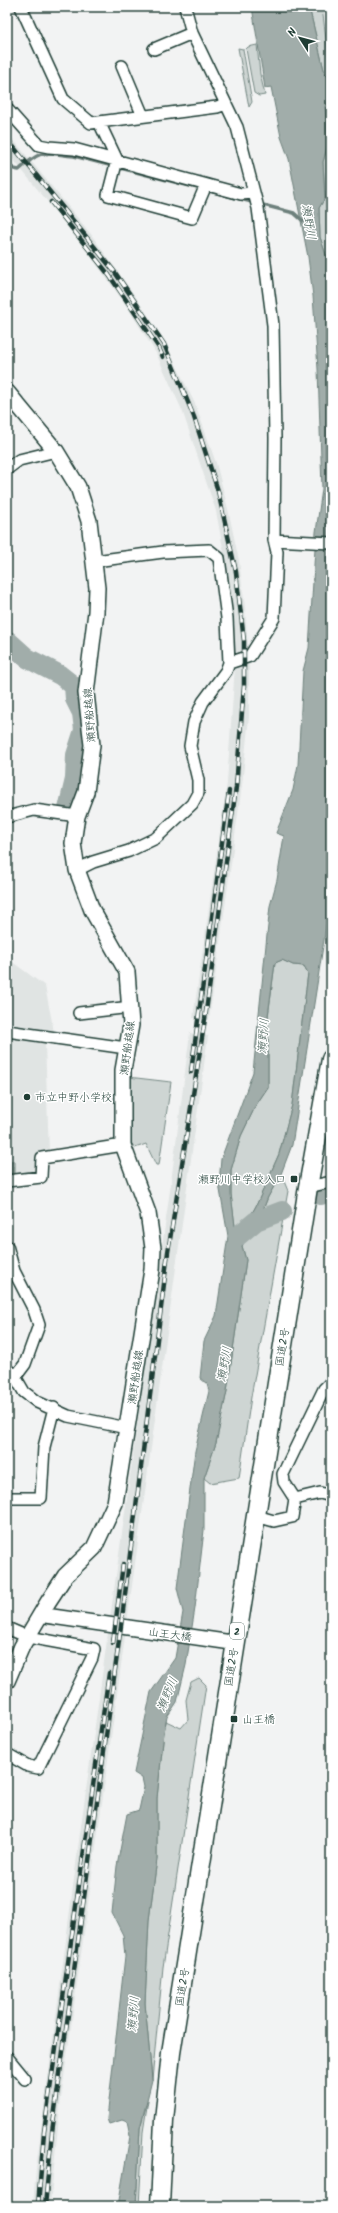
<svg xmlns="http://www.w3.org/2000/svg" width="338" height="2213" font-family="Kalam,'Klee One',sans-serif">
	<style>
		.built { fill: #e0e4e3 }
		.green { fill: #ced5d3; stroke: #768984 }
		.water { fill: #a1adaa; stroke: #6d807b; fill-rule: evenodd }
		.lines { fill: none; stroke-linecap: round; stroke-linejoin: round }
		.stream { stroke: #6d807b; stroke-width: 3.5 }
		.river { stroke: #a1adaa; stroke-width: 20 }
		.minor-casing { stroke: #1f3d34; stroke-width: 14 }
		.tertiary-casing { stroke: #1f3d34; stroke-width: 17 }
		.secondary-casing { stroke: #1f3d34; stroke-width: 18 }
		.trunk-casing { stroke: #1f3d34; stroke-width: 21 }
		.minor { stroke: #fff; stroke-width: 11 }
		.tertiary { stroke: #fff; stroke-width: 14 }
		.secondary { stroke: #fff; stroke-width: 15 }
		.trunk { stroke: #fff; stroke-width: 18 }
		.rail-casing { stroke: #1f3d34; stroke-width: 4.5 }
		.rail { stroke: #fff; stroke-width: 3; stroke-dasharray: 9; stroke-linecap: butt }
		.poi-dot { fill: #1f3d34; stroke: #fff; stroke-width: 1.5 }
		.labels { text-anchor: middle; stroke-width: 3; stroke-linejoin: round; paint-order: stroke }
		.shield { fill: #fff; stroke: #627771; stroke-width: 1 }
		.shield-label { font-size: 10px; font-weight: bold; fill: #1f3d34 }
		.street-label { font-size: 11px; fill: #1f3d34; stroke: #fff }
		.poi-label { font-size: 11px; fill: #1f3d34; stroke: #fff; text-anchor: start }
		.water-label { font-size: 12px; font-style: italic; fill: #465f57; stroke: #fff }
	</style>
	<rect width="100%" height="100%" fill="#f2f3f3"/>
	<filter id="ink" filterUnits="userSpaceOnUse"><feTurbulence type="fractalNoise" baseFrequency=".025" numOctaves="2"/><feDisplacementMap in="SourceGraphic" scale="8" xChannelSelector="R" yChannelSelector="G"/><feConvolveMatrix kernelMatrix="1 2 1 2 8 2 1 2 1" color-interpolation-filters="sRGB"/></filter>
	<g filter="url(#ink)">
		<!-- built -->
		<path class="built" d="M 7,132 L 90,233 L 137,299 L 171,354 L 196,406 L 216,463 L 228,509 L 239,561 L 245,608 L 249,660 L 249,717 L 242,785 L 209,1020 L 193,1018 L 227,783 L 235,665 L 226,564 L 216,511 L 182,410 L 156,353 L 128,308 L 80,241 L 7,152 Z
			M 7,949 L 11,961 L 45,986 L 54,1032 L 7,1025 Z
			M 190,1033 L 208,1036 L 60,2106 L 50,2206 L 33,2206 L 36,2169 L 81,1826 L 170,1190 Z
			M 7,1036 L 45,1043 L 49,1152 L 37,1153 L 37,1172 L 7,1179 Z"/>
		<!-- green -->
		<path class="green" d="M 309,7 L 322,7 L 331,80 L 325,74 Z
			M 257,45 L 260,74 L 265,95 L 259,96 L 254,93 L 246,49 L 248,47 Z
			M 238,48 L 243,49 L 252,102 L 249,107 Z
			M 331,98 L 331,270 L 320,237 L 319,208 L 325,198 L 323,162 L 328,144 L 325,105 Z
			M 282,960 L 293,965 L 304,966 L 308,973 L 292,1105 L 279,1154 L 256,1206 L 243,1229 L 236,1235 L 231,1194 L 231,1170 L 241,1136 L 256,1105 L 268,1087 L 268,1017 L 275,963 Z
			M 128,1077 L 171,1082 L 159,1165 L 156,1165 L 146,1144 L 135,1148 L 129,1140 Z
			M 281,1174 L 288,1191 L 251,1397 L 239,1478 L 210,1483 L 204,1478 L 216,1443 L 227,1391 L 246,1260 L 242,1246 L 247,1236 L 257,1225 L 268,1197 Z
			M 199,1678 L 206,1685 L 163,1967 L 152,2080 L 145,2003 L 149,1920 L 157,1859 L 157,1798 L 164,1732 L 166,1721 L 181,1728 L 188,1720 L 186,1700 L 191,1682 Z
			M 148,2100 L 143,2132 L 139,2206 L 136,2206 L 140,2128 Z"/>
		<!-- water -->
		<path class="water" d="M 252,7 L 309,7 L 325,74 L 331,80 L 331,98 L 325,106 L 328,144 L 323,162 L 325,198 L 319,208 L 320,237 L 331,270 L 331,884 L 328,914 L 292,1145 L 281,1174 L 268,1197 L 257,1225 L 247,1236 L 242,1246 L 246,1260 L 227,1391 L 216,1443 L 204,1478 L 204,1530 L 195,1608 L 186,1665 L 177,1702 L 167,1717 L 164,1732 L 157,1798 L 157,1859 L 149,1920 L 145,2003 L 152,2080 L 140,2128 L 136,2206 L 118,2206 L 130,2136 L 127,2122 L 122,2120 L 109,2124 L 107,2119 L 125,1956 L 123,1935 L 112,1913 L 117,1866 L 127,1814 L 139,1810 L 144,1787 L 142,1778 L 134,1773 L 151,1692 L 175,1658 L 183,1612 L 177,1588 L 195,1451 L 209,1391 L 207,1384 L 200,1378 L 204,1341 L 216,1316 L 228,1236 L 219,1184 L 221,1159 L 253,1072 L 270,906 L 277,880 L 284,836 L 276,833 L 293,790 L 298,765 L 303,671 L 309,648 L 316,532 L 322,489 L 318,369 L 313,296 L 308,257 L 289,159 L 281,137 L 271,87 L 265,88 ZM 282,960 L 293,965 L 304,966 L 308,973 L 292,1105 L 279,1154 L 256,1206 L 243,1229 L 236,1234 L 231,1194 L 231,1170 L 241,1136 L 256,1105 L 268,1087 L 268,1016 L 275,963 Z
			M 7,1161 L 15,1161 L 15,1175 L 7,1176 Z"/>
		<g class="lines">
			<!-- stream -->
			<path class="stream" d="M 7,163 L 14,169 L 19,170 C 43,148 43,153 74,156 L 294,213 L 303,221"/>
			<!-- river -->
			<path class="river" d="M 7,640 L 27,658 L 60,675 L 74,686 L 75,699 L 82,713 L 84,730 L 76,755 L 75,779 L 68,809
				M 321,1195 L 331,1190
				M 238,1236 L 256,1221 L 282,1211"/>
			<!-- minor casing -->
			<g class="minor-casing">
				<path id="minor" d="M 21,7 L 63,99 L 91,123 L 217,107 L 226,104
					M 185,7 L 192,33 L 237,127 L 258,208 L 273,325 L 275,438 L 274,540 L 277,552 L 274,618 L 250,656 L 229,663
					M 154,49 L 192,33
					M 122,66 L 143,116
					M 7,109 L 39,145 L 49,147 L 74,149 L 241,194 L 254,193
					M 99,122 L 117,160 L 108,195 L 192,218 L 206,185
					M 7,469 L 19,460 L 56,451
					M 274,540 L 331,543
					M 7,817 L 34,810 L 77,816
					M 77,870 L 93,862 L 129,851 L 156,838 L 192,804 L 198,793 L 198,780 L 190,746 L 194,722 L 203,702 L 226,671 L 229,663 L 227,618 L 219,558 L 209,550 L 163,552 L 95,561
					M 79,1013 L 131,1007
					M 7,1031 L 126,1048
					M 7,1181 L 41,1177 L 42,1158 L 123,1145
					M 308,1187 L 331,1182
					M 7,1246 L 14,1271 L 34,1310 L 39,1325 L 25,1364 L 16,1376
					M 7,1371 L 13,1373 L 24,1392 L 37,1402 L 68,1416 L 127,1428
					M 7,1498 L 41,1498 L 44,1447 L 54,1408
					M 295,1499 L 320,1493 L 331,1496
					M 256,1516 L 274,1521 L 292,1517 L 295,1499 L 284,1482 L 283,1474 L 324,1389 L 331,1382
					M 7,1628 L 28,1637 L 94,1649 L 92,1658 L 38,1768 L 28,1766 L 7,1754
					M 7,2057 L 25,2079"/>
			</g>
			<!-- tertiary casing -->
			<g class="tertiary-casing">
				<path id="tertiary" d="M 42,1615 L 235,1643"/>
			</g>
			<!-- secondary casing -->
			<g class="secondary-casing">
				<path id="secondary" d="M 7,392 L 56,451 L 78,487 L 89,521 L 97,588 L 96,612 L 86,693 L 92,745 L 86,792 L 77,816 L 73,843 L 77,870 L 92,910 L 127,972 L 131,1025 L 123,1070 L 123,1145 L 148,1213 L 153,1248 L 152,1270 L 115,1503 L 94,1548 L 65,1576 L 48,1602 L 22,1646 L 7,1681"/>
			</g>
			<!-- trunk casing -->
			<g class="trunk-casing">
				<path id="trunk" d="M 160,2206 L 164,2120 L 171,2053 L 308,1187 L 331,1059"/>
			</g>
			<!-- minor -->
			<use href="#minor" class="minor"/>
			<!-- tertiary -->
			<use href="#tertiary" class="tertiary"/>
			<!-- secondary -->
			<use href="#secondary" class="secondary"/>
			<!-- trunk -->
			<use href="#trunk" class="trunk"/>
			<!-- rail casing -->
			<g class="rail-casing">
				<path id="rail" d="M 7,139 L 114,271 L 164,344 L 194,417 L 218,491 L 236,572 L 244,641 L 244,686 L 236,787 L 205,1019 L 168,1252 L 121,1626 L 52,2132 L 45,2206
					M 51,202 L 109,275 L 159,348 L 163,357
					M 191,1072 L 229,791
					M 113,1643 L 123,1564
					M 38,2206 L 44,2132 L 109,1673"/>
			</g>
			<!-- rail -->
			<use href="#rail" class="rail"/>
		</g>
	</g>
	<!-- markers -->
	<g class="poi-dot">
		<circle cx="27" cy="1097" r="4"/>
		<rect x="290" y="1175" width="8" height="8" rx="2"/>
		<rect x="230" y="1715" width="8" height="8" rx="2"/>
	</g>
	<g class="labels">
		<!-- shield labels -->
		<rect class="shield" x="230" y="1623" width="14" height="16" rx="3"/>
		<g class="shield-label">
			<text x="237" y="1635">2</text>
		</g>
		<!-- street labels -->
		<g class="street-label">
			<text transform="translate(89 715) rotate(-94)" y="4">瀬野船越線</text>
			<text transform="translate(127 1048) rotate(-83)" y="4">瀬野船越線</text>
			<text transform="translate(282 1347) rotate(-81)" y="4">国道2号</text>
			<text transform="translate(135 1377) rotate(-82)" y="4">瀬野船越線</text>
			<text transform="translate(170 1634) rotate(8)" y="4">山王大橋</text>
			<text transform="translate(231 1667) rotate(-81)" y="4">国道2号</text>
			<text transform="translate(182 1987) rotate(-81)" y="4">国道2号</text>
		</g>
		<!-- poi labels -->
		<g class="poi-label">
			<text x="35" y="1101">市立中野小学校</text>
			<text x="286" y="1183" text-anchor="end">瀬野川中学校入口</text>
			<text x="242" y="1723">山王橋</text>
		</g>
		<!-- water labels -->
		<g class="water-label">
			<text transform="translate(309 222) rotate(81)" y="4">瀬野川</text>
			<text transform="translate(263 1036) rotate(-86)" y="4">瀬野川</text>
			<text transform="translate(224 1364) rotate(-80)" y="4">瀬野川</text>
			<text transform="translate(167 1694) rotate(-67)" y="4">瀬野川</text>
			<text transform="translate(133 2014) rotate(-85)" y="4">瀬野川</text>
		</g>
	</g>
	<!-- margin -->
	<rect width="338" height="2213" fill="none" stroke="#fff" stroke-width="24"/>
	<rect x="12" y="12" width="314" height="2189" fill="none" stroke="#1f3d34" stroke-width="1.5" filter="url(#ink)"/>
	<!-- north arrow -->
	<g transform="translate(300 38) rotate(306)" stroke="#ffffff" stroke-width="3" paint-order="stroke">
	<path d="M0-3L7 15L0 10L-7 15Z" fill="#1f3d34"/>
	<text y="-6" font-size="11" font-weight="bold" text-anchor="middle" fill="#1f3d34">N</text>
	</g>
</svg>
